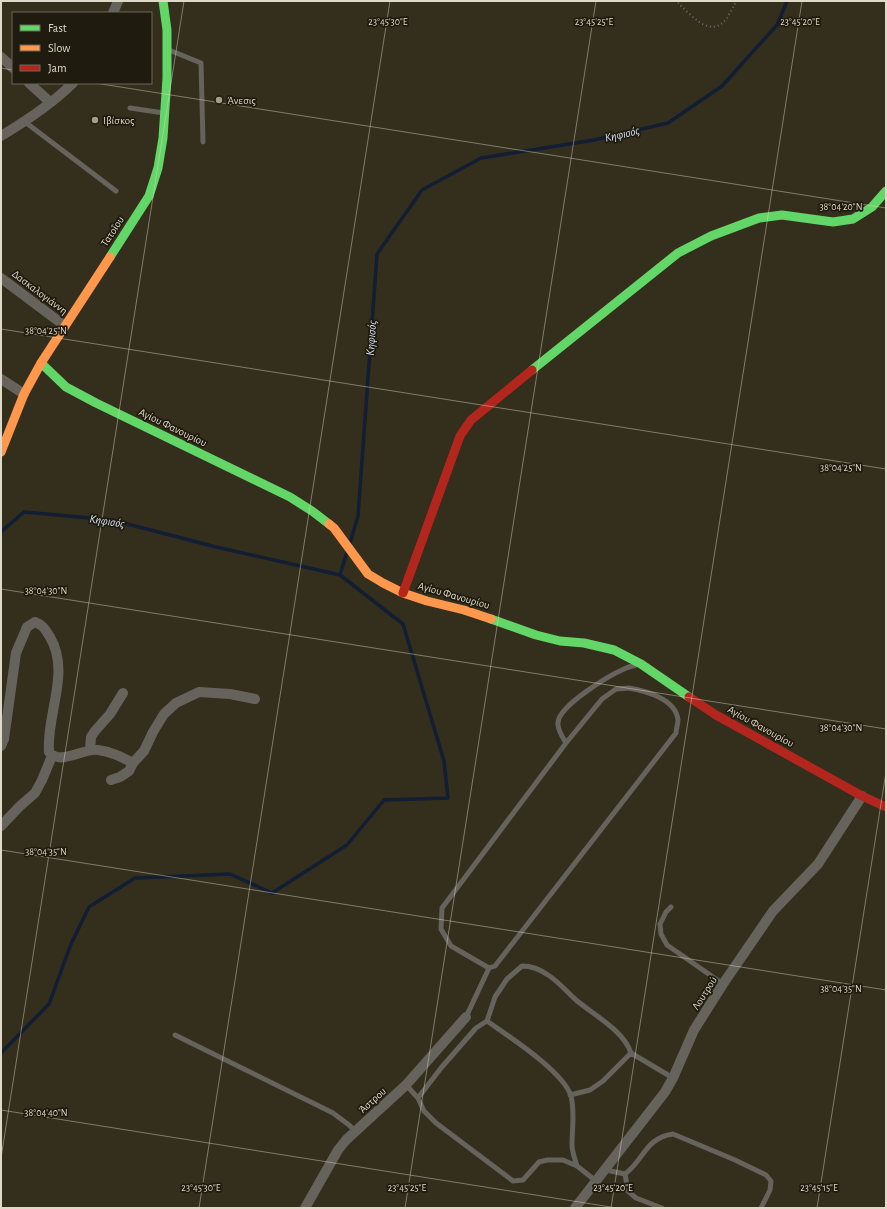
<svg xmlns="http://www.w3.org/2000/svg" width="887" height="1209" font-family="'Alegreya Sans',sans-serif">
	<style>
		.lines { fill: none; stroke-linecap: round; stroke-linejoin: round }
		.stream { stroke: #121e33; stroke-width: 3.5 }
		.path { stroke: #706c64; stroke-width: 2; stroke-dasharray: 1 3; stroke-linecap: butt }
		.lane { stroke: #66635d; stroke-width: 5 }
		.street { stroke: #66635d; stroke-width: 10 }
		.fast { stroke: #63d668; stroke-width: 9 }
		.slow { stroke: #ff974d; stroke-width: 9 }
		.jam { stroke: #b3261e; stroke-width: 9 }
		.ticks { fill: none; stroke: #dfd9c8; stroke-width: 1; stroke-opacity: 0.45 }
		.poi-dot { fill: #a39d8c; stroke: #1f1b0e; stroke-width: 1.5 }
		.labels { text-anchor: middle; stroke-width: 3.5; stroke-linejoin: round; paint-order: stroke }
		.poi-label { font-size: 11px; fill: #dfd9c8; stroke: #1f1b0e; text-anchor: start }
		.street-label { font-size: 11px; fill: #dfd9c8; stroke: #1f1b0e }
		.water-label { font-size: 12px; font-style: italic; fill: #d7e3f9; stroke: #1f1b0e }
		.ticks-label { font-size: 10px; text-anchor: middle; fill: #dfd9c8; stroke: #1f1b0e; stroke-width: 3.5; stroke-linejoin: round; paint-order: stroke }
	</style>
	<rect width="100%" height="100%" fill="#342e1d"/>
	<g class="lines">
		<!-- stream -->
		<path class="stream" d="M 1,532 L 24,512 L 112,520 L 216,547 L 340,575 L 347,552
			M 350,543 L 358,516 L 377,254 L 422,190 L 481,158 L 594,140 L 668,123 L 722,86 L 777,25 L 787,1
			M 1,1053 L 49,1004 L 71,944 L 89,907 L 135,878 L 230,874 L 272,893 L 347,845 L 384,800 L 448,798 L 444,761 L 403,624 L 340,575"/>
		<!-- path -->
		<path class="path" d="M 678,3 C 691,15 711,40 727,18 C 730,12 734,7 736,1"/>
		<!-- lane -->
		<path class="lane" d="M 169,50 L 201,63 L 203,142
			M 130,108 L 164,113
			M 25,122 L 116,191
			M 629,688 C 646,691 676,699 678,720 C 678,724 676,729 676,733 L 495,966 L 489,968 L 451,946 L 441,929 L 442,908 L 566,743 L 602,699 L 616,689 Z
			M 566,743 C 563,738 557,729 558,723 C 558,706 610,675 624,669 C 628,667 632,666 636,665
			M 671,907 L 666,912 L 660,924 L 661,934 L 667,945 L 723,984
			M 466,1017 L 489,968
			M 487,1021 C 508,1036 563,1071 571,1096 C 575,1112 572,1129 572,1145 C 572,1152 575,1159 577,1166
			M 175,1035 L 333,1113 L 349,1125 L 355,1131
			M 631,1053 L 673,1078
			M 406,1085 L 418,1098 L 424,1111 L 436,1123 L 513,1181 L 523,1180 L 539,1162 L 547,1160 L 563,1160 L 577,1166 L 596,1181
			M 418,1098 L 441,1068 L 476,1028 L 487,1021 L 495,997 L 507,979 L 522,966 C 531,966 541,970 548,975 C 559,982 567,992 576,1000 C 594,1015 624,1031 631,1053 L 603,1081 L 590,1090 L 570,1095
			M 606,1170 L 625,1174 C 644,1160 645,1138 673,1134 L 735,1160 L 766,1175 L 771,1181 L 770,1190 L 761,1208
			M 625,1174 L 628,1191 L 636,1198 L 662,1208"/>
		<!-- street -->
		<path class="street" d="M 113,13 L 118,1
			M 1,57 L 13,68
			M 29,83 L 50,102
			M 1,136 C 26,121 52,104 73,83
			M 1,278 L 65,326
			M 1,379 L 24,394
			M 1,746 L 4,739 L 16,653 L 27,627 L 35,622 C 43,625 45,629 50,637 C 71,673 46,714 49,752 C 60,766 83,748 98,750 C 112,752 121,757 133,763
			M 90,750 L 91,737 L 95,731 L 110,714 L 123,693
			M 111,780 L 120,777 L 129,771 L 133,763 L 144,751 L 153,732 L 164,714 L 176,703 L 199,692 L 230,694 L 255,699
			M 1,826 L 20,806 L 35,793 L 42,780 L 52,756
			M 305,1208 L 338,1150 L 346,1140 L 406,1085 L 466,1017
			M 575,1208 L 665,1092 L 673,1078 L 694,1030 L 723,984 L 773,911 L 818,864 L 862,796"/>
		<!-- fast -->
		<path class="fast" d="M 110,257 L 149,196 L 158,168 L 163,138 L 167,78 L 167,30 L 163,1
			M 41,363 L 66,387 L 96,403 L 290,497 L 312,511 L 329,524
			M 532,370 L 678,253 L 711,236 L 759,218 L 782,215 L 833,222 L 853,219 L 872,207 L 886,191
			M 491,619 L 536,635 L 560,641 L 584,643 L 614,650 L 641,664 L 689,697"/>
		<!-- slow -->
		<path class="slow" d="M 1,452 L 24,394 L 41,363 L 110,257
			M 329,524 L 334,528 L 368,574 L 383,583 L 403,593 L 427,601 L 464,610 L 491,619"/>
		<!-- jam -->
		<path class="jam" d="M 403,593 L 460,436 L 471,420 L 532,370
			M 689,697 L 716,715 L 862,796 L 886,807"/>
	</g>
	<!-- ticks -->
	<path class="ticks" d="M 1,68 L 13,70M 95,83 L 886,208M 1,329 L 886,469M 1,589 L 886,729M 1,850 L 886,990M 1,1110 L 617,1208M 1,1158 L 184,1M 199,1208 L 390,1M 405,1208 L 596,1M 611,1208 L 802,1M 817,1208 L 886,772"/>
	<!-- markers -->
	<g class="poi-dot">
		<circle cx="219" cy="100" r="4"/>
		<circle cx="95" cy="120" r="4"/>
	</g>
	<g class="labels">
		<!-- poi labels -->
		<g class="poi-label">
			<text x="227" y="104">Άνεσις</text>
			<text x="103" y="124">Ιβίσκος</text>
		</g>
		<!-- street labels -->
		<g class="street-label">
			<text transform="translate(112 231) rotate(-57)" y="4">Τατοΐου</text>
			<text transform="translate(40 292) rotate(37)" y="4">Δασκαλογιάννη</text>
			<text transform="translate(173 427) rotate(26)" y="4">Αγίου Φανουρίου</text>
			<text transform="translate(454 595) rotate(16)" y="4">Αγίου Φανουρίου</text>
			<text transform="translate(761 726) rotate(29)" y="4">Αγίου Φανουρίου</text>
			<text transform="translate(704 993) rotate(-58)" y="4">Λουτρού</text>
			<text transform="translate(372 1100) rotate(-42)" y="4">Άστρου</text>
		</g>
		<!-- water labels -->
		<g class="water-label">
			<text transform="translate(622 134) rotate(-13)" y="4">Κηφισός</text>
			<text transform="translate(371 338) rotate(-86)" y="4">Κηφισός</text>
			<text transform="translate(107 521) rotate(9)" y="4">Κηφισός</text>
		</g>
	</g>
	<g class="ticks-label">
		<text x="594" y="25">23°45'25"E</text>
		<text x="800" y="25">23°45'20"E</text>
		<text x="388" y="25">23°45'30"E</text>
		<text x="841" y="210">38°04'20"N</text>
		<text x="46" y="334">38°04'25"N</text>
		<text x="841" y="471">38°04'25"N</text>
		<text x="46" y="594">38°04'30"N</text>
		<text x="841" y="731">38°04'30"N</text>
		<text x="46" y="855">38°04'35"N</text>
		<text x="841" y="992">38°04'35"N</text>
		<text x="46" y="1116">38°04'40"N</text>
		<text x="201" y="1191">23°45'30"E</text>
		<text x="407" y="1191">23°45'25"E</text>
		<text x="613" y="1191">23°45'20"E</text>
		<text x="819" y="1191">23°45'15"E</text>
	</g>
	<!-- border -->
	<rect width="887" height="1209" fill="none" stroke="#dfd9c8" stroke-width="4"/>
	<!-- legend -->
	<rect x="12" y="12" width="140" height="72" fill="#1f1b0e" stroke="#6c6758"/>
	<rect x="20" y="25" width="20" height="6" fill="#63d668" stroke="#6c6758"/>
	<text x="48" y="32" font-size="12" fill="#dfd9c8">Fast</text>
	<rect x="20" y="45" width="20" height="6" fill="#ff974d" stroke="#6c6758"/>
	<text x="48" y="52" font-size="12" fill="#dfd9c8">Slow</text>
	<rect x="20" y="65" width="20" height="6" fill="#b3261e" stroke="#6c6758"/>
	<text x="48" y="72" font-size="12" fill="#dfd9c8">Jam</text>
</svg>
